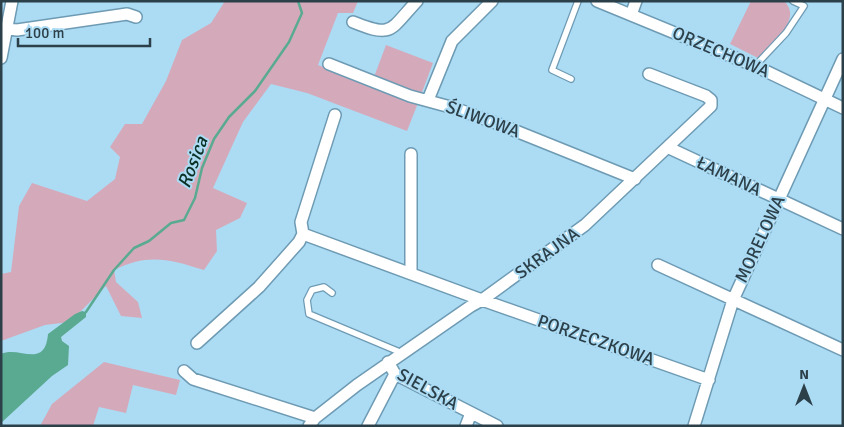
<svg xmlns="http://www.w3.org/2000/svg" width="844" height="427" font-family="Signika,sans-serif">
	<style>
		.green { fill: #d4aabb }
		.water { fill: #5aaa91 }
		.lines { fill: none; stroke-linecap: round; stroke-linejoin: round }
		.stream { stroke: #5aaa91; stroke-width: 2.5 }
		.service-casing { stroke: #6e9bb3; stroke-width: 8 }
		.minor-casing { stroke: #6e9bb3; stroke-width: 14 }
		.service { stroke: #fff; stroke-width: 5.5 }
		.minor { stroke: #fff; stroke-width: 11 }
		.labels { text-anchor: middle; stroke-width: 4; stroke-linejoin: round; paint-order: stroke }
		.street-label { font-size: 18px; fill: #2c404a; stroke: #acdbf4 }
		.water-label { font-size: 19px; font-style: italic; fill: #0c3228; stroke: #acdbf4 }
	</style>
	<rect width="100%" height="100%" fill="#acdbf4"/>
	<!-- green -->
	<path class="green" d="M 225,1 L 358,1 L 353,13 L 338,13 L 318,65 L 418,103 L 407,131 L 307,93 L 271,84 L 243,122 L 213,188 L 247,203 L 240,218 L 216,230 L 217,251 L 204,270 C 170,259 147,253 114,270 L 116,282 L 138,302 L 142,318 L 121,316 L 106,286 L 70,322 L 45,325 L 1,341 L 1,274 L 11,272 L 19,206 L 32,183 L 87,201 L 115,179 L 120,157 L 110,147 L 125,124 L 142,124 L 166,81 L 182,40 L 211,23 Z
		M 751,1 L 784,1 C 804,19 770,45 758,58 L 730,44 Z
		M 386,45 L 433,63 L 421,95 L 374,77 Z
		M 104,362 L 180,380 L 176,395 L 133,385 L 126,413 L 99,407 L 93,426 L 40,426 L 52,404 Z"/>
	<!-- water -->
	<path class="water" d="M 82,311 L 86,312 L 86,317 L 61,337 L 62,341 L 69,346 L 68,365 L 52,376 L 1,423 L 1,354 C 19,345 45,370 48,334 L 75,314 Z"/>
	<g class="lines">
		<!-- stream -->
		<path class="stream" d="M 86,312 L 114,270 L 134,248 L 149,241 L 171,223 L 184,220 L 195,198 L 202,168 L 214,139 L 229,117 L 255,91 L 289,42 L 302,13 L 298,1"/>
		<!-- service casing -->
		<g class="service-casing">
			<path id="service" d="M 755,66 L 786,33 L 804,6 L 793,1
				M 571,79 L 552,70 L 578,1
				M 332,293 L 324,287 L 312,290 L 307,300 L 309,314 L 402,353"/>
		</g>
		<!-- minor casing -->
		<g class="minor-casing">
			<path id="minor" d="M 597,1 L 755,66 L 843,108
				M 631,15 L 636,1
				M 353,22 C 393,38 389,31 417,1
				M 8,29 L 17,30 L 127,14 L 136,17
				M 1,58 L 12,1
				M 329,64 L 410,96 L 454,108 L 496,123 L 635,179
				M 428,100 L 452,41 L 492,1
				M 669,148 L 843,229
				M 303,234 L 301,222 L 335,115
				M 658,265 L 843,350
				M 411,273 L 411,154
				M 197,343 L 259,287 L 299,242 L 303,234 L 482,300 L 709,380
				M 388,362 L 395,374 L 497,426
				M 184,371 L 193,379 L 315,418
				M 309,426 L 315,418 L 357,385 L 471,306 L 482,300 L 585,225 L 711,106 L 711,100 L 706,96 L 649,74
				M 368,426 L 395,374
				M 466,426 L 471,413
				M 694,426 L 733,300 L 843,59"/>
		</g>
		<!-- service -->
		<use href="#service" class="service"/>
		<!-- minor -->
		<use href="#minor" class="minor"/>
	</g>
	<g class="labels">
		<!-- street labels -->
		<g class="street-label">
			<text transform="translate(721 52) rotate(23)" y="6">ORZECHOWA</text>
			<text transform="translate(483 119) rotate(20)" y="6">ŚLIWOWA</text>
			<text transform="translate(729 176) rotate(25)" y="6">ŁAMANA</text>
			<text transform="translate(760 239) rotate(-65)" y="6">MORELOWA</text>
			<text transform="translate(547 253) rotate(-36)" y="6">SKRAJNA</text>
			<text transform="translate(596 340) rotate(19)" y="6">PORZECZKOWA</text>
			<text transform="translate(428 389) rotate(29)" y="6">SIELSKA</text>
		</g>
		<!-- water labels -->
		<g class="water-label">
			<text transform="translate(192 162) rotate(-69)" y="7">Rosica</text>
		</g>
	</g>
	<!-- border -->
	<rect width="844" height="427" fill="none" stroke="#2c404a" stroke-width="5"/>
	<!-- north arrow -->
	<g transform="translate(804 387)" stroke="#acdbf4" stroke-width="4" paint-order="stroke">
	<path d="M0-4L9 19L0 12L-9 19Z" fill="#2c404a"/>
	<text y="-8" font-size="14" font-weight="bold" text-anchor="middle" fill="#2c404a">N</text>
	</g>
	<!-- scale -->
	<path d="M18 38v8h132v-8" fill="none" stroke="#2c404a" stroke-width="2.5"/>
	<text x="25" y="38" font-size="15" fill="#2c404a" stroke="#acdbf4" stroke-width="4" paint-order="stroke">100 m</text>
</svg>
